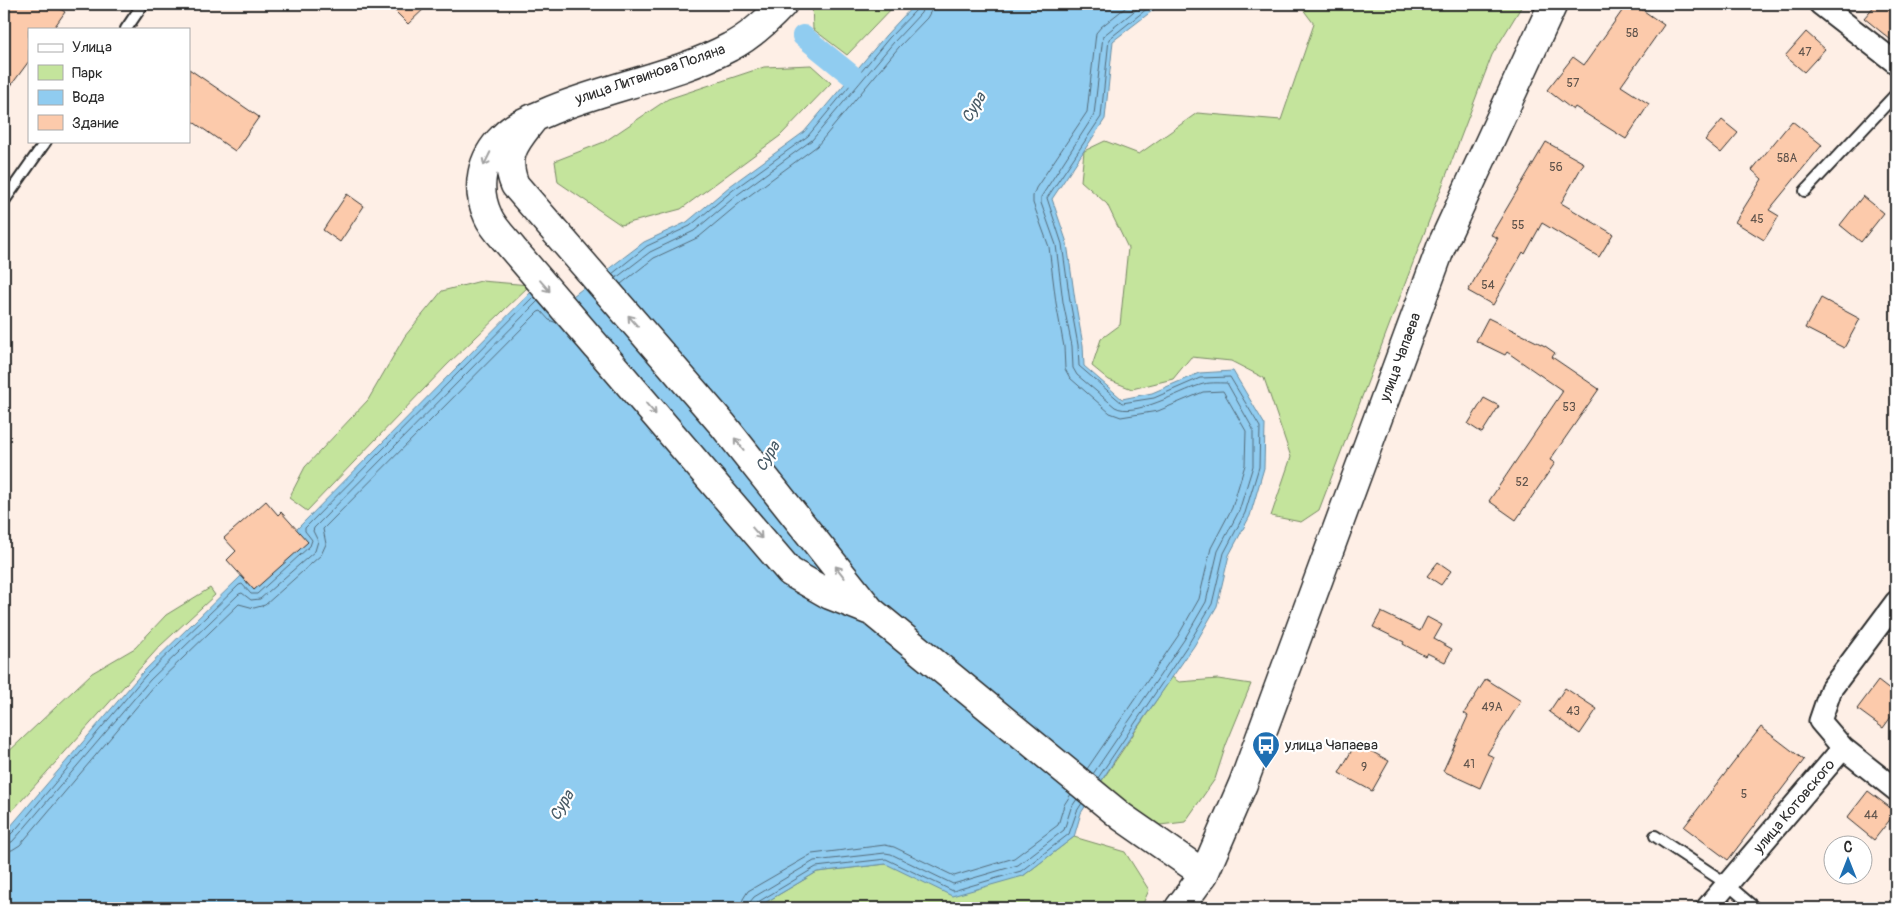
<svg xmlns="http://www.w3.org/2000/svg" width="1900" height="912" font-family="Pangolin,sans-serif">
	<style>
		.green { fill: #c4e49c; stroke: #788864 }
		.water { fill: #90ccf0; stroke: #688ca1 }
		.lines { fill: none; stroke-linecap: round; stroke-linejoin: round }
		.shore { stroke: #536b7a; stroke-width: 1 }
		.canal { stroke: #90ccf0; stroke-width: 22 }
		.building { fill: #fccaab; stroke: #2b2b2b }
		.lane-casing { stroke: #2b2b2b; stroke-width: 14 }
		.street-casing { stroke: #2b2b2b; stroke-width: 25 }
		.secondary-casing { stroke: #2b2b2b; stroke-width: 31 }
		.lane { stroke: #fff; stroke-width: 10 }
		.street { stroke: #fff; stroke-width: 21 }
		.secondary { stroke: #fff; stroke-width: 28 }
		.oneway { stroke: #a0a0a0 }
		.labels { text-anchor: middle; stroke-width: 4.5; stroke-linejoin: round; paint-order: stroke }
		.number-label { font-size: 12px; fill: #5f534b }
		.street-label { font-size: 15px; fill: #2b2b2b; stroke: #fff }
		.poi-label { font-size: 15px; fill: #2b2b2b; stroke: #fff; text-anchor: start }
		.water-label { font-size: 16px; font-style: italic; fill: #495b66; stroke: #fff }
	</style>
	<rect width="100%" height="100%" fill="#feefe6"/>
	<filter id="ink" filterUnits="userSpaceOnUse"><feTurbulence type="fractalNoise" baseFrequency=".02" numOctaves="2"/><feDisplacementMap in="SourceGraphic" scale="10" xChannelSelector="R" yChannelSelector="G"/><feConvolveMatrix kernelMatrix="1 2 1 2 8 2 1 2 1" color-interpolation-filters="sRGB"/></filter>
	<g filter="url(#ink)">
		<!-- green -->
		<path class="green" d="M 812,4 L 896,4 L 847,55 L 813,29 Z
			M 1299,4 L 1523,4 L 1492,55 L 1319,510 L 1301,522 L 1271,516 L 1291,457 L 1264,378 L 1231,361 L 1191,357 L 1173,379 L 1132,389 L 1109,380 L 1092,366 L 1101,339 L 1120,325 L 1128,248 L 1107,204 L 1081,181 L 1084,151 L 1105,141 L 1139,154 L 1197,113 L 1281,120 L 1314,24 Z
			M 811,65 L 831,83 L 780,136 L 681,209 L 621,225 L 558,182 L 555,161 L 604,142 L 668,99 L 764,67 Z
			M 481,281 L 530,285 L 447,365 L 307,511 L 289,498 L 305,467 L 368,400 L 405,336 L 442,291 Z
			M 210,588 L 215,595 L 160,646 L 4,820 L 4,756 L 92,673 L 135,648 L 166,615 Z
			M 1172,677 L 1179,682 L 1218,679 L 1251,684 L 1226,745 L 1215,779 L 1185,822 L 1160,825 L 1121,800 L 1101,782 Z
			M 1074,837 L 1125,852 L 1149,890 L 1141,908 L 756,908 L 817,872 L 886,864 L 1023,876 Z"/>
		<!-- water -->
		<path class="water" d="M 915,4 L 1161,4 L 1113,41 L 1105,119 L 1052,199 L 1067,243 L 1075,300 L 1083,345 L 1084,366 L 1122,399 L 1152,393 L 1199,373 L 1233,371 L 1265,425 L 1264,468 L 1250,516 L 1229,555 L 1217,606 L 1194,646 L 1118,755 L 1081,813 L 1074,837 L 1023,876 L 952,896 L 886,864 L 817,872 L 756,908 L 4,908 L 4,834 L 142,673 L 241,576 L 254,590 L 297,529 L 541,282 L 561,305 L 644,242 L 687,222 L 730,186 L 804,132 L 886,35 Z"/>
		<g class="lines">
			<!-- shore -->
			<path class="shore" d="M 612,274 L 647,246 L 690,226 L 733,190 L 808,136 L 889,38 L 917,9 L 918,4
				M 616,278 L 650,252 L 694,231 L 737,195 L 812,140 L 894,42 L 921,13 L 924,4
				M 621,284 L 654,258 L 699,237 L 742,201 L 817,146 L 899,47 L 927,18 L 931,11 L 932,4
				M 1087,769 L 1178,636 L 1199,599 L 1211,548 L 1232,508 L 1245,465 L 1246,431 L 1223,391 L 1203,392 L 1158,411 L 1121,417 L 1110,413 L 1070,378 L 1065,369 L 1064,347 L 1056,303 L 1049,247 L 1033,203 L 1033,196 L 1036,188 L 1087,112 L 1096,33 L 1101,27 L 1130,4
				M 1093,774 L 1184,640 L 1206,602 L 1218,551 L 1239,511 L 1253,466 L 1253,429 L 1227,383 C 1219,383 1208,382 1200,385 C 1180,391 1134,418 1115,407 L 1077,375 L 1073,368 L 1072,346 L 1063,302 L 1056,245 L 1041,203 L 1041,197 L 1094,115 L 1103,36 L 1143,4
				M 1098,778 L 1189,643 L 1212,604 L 1224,553 L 1245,513 L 1259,467 L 1260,427 L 1230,377 L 1200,378 L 1154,398 L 1122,403 L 1079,366 L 1078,345 L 1070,301 L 1062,244 L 1047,198 L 1101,117 L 1109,39 L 1153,4
				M 4,837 L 9,836 L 17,828 L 145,676 L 239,585 L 242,584 L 251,594 L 257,594 L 310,546 L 312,540 L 305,531 L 305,528 L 534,296
				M 4,843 L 12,842 L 21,832 L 150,680 L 239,594 L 242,593 L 251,600 L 260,599 L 315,551 L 318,541 L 313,531 L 314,528 L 538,301
				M 4,851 L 12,850 L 20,845 L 155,685 L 239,604 L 254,608 L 265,605 L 321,555 L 326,544 L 323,529 L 538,312 L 541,311 L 549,320 L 557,323
				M 741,908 L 743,899 L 748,891 L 812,854 L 885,845 L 894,847 L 954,876 L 1014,858 L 1058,825 L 1064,805 L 1071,794
				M 749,908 L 750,902 L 754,897 L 814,861 L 885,853 L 891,854 L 953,884 L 1018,865 L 1064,830 L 1071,808 L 1077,799
				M 755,908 L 758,902 L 816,867 L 886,859 L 953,891 L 1021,871 L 1069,834 L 1077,811 L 1082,803"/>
			<!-- canal -->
			<path class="canal" d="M 803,36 L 851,75"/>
		</g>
		<!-- building -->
		<path class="building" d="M 4,4 L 53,4 L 65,12 L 53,29 L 29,29 L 29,61 L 4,95 Z
			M 388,4 L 429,4 L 408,24 Z
			M 1627,4 L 1634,4 L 1664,25 L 1621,86 L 1649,104 L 1626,139 L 1575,107 L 1573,110 L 1547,90 L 1573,57 L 1584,65 Z
			M 1876,4 L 1896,4 L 1896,44 L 1864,18 Z
			M 1806,32 L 1825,49 L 1804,72 L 1785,56 Z
			M 189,69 L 259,117 L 235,151 L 189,119 Z
			M 1722,120 L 1738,133 L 1721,153 L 1705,140 Z
			M 1792,121 L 1822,145 L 1769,210 L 1779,216 L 1764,240 L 1735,222 L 1762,179 L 1752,170 Z
			M 1546,142 L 1584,163 L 1561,203 L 1613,234 L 1599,257 L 1542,223 L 1525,254 L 1523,252 L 1493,305 L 1468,291 L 1498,238 L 1491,235 Z
			M 347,194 L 364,206 L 340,242 L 323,230 Z
			M 1863,196 L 1884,213 L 1861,242 L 1840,225 Z
			M 1821,298 L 1860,319 L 1844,348 L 1805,328 Z
			M 1488,318 L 1545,346 L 1555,353 L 1552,357 L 1599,389 L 1550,460 L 1555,463 L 1516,520 L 1489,501 L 1563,391 L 1507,352 L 1505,355 L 1476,341 Z
			M 1484,398 L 1499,406 L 1482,433 L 1468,424 Z
			M 266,501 L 278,515 L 281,512 L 308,542 L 254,590 L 227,560 L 236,551 L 224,538 Z
			M 1438,562 L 1451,571 L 1441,585 L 1427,576 Z
			M 1381,612 L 1420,631 L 1427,617 L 1442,625 L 1434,639 L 1452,649 L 1445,662 L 1427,653 L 1425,656 L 1403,644 L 1404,642 L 1373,627 Z
			M 1486,679 L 1521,701 L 1487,754 L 1494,757 L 1480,788 L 1443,771 L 1468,716 L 1464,713 Z
			M 1878,681 L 1896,695 L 1896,710 L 1883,728 L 1857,709 Z
			M 1565,688 L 1597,709 L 1580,734 L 1549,712 Z
			M 1761,727 L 1804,760 L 1728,860 L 1684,827 Z
			M 1356,743 L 1389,761 L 1372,791 L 1339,773 Z
			M 1868,791 L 1896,812 L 1874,840 L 1847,818 Z"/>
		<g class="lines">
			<!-- lane casing -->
			<g class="lane-casing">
				<path id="lane" d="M 126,29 L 143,4
					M 1805,191 L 1896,94
					M 4,201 L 46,141
					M 1655,836 L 1727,884 L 1755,908"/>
			</g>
			<!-- street casing -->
			<g class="street-casing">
				<path id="street" d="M 1820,4 L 1896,63
					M 1843,748 L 1896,790
					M 1707,908 L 1843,748 L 1820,721 L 1831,689 L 1896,602"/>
			</g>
			<!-- secondary casing -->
			<g class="secondary-casing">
				<path id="secondary" d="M 783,4 C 768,20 750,37 730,47 C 674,77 604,87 545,113 C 531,119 514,125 503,137 C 481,158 475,188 488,216 C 493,228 505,239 513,249 L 790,572 L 830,595 L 868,610
					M 535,117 C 517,141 502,153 515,185 L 723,425 L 870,610 L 1122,817 L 1204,874
					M 1179,908 L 1204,874 L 1243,784 L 1441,247 L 1553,4"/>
			</g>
			<!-- lane -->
			<use href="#lane" class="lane"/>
			<!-- street -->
			<use href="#street" class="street"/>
			<!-- secondary -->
			<use href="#secondary" class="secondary"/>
		</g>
		<!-- one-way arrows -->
		<defs><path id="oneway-shaft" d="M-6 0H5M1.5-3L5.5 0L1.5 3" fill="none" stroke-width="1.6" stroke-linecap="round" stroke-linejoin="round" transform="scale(1.25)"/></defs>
		<g class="oneway">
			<use href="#oneway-shaft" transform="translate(487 159) rotate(116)"/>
			<use href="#oneway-shaft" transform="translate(545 286) rotate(49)"/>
			<use href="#oneway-shaft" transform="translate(633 321) rotate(-131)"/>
			<use href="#oneway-shaft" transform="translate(651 409) rotate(49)"/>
			<use href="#oneway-shaft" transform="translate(739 444) rotate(-128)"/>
			<use href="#oneway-shaft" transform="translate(757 533) rotate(49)"/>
			<use href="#oneway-shaft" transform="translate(840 572) rotate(-128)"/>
		</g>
	</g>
	<!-- icons -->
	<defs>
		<g id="bus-pin" transform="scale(1.4375)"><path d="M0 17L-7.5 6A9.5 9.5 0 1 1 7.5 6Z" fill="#1f6fb2" stroke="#fff"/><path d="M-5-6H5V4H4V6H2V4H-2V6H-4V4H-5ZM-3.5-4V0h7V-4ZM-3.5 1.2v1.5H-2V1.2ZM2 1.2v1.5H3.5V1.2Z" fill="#fff"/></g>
	</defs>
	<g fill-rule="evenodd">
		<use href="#bus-pin" x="1266" y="745"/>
	</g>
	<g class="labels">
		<!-- number labels -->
		<g class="number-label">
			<text x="1632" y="37">58</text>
			<text x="1805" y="56">47</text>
			<text x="1573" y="87">57</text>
			<text x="1787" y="162">58А</text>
			<text x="1556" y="171">56</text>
			<text x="1757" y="223">45</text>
			<text x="1518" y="229">55</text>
			<text x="1488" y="289">54</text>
			<text x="1569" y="411">53</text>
			<text x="1522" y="486">52</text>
			<text x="1492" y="711">49А</text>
			<text x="1573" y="715">43</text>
			<text x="1469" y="768">41</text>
			<text x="1364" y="771">9</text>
			<text x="1744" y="798">5</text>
			<text x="1871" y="819">44</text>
		</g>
		<!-- street labels -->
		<g class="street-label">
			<text transform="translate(650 74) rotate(-19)" y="5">улица Литвинова Поляна</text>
			<text transform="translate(1400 357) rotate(-70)" y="5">улица Чапаева</text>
			<text transform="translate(1794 806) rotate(-50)" y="5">улица Котовского</text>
		</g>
		<!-- poi labels -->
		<g class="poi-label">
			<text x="1285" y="750">улица Чапаева</text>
		</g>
		<!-- water labels -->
		<g class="water-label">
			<text transform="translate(973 107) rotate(-59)" y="6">Сура</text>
			<text transform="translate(767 456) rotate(-59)" y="6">Сура</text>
			<text transform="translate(561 805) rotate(-59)" y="6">Сура</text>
		</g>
	</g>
	<!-- margin -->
	<rect width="1900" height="912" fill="none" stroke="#fff" stroke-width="20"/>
	<rect x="10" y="10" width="1880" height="892" fill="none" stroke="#2b2b2b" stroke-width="2" filter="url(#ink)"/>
	<!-- legend -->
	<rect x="28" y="28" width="162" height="115" fill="#ffffff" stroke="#aaaaaa"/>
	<rect x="38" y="44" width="25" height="8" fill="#ffffff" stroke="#aaaaaa"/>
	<text x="72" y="52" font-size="15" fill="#2b2b2b">Улица</text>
	<rect x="38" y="65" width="25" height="15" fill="#c4e49c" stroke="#aaaaaa"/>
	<text x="72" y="78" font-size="15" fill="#2b2b2b">Парк</text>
	<rect x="38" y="90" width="25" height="15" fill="#90ccf0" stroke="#aaaaaa"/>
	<text x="72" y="102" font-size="15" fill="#2b2b2b">Вода</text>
	<rect x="38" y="115" width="25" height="15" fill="#fccaab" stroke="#aaaaaa"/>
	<text x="72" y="128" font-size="15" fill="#2b2b2b">Здание</text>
	<!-- north arrow -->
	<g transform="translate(1848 860)"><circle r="24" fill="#ffffff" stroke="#aaaaaa"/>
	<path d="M0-4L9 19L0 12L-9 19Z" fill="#1f6fb2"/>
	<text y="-8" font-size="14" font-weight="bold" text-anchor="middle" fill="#2b2b2b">С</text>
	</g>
</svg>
